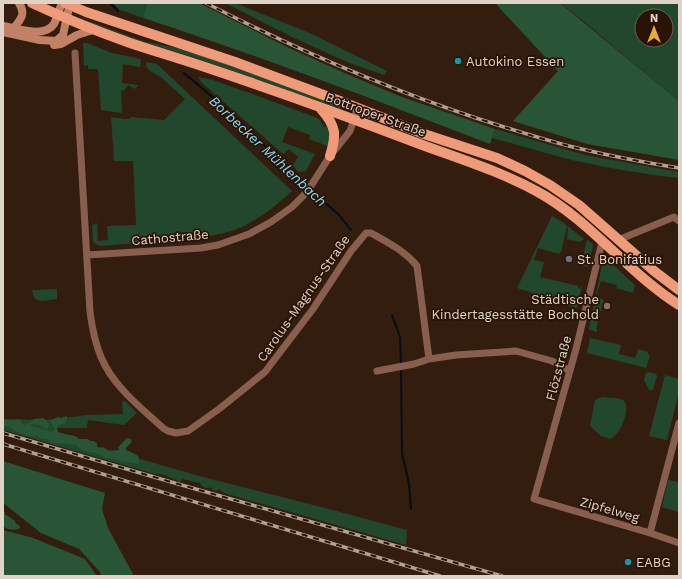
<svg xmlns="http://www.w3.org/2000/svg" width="682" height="579" font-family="'Work Sans',sans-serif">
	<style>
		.green { fill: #21482d; fill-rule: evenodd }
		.forest { fill: #285536 }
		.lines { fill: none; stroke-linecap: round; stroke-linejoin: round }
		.stream { stroke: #001016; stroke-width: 2 }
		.street { stroke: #885f4f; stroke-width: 7 }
		.secondary { stroke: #c28166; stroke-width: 8 }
		.primary { stroke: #ef9a78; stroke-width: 10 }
		.rail-casing { stroke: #b09f94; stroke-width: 3.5 }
		.rail { stroke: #281305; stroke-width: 2; stroke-dasharray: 6; stroke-linecap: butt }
		.culture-dot { fill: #0f9aa8; stroke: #281305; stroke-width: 1.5 }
		.worship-dot { fill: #6b7280; stroke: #281305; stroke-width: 1.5 }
		.education-dot { fill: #8d6e63; stroke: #281305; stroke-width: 1.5 }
		.labels { text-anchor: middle; stroke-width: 3.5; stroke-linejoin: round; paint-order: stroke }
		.poi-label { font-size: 13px; fill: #e1d2c8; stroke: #281305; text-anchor: start }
		.street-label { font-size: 13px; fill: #e1d2c8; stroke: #281305 }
		.water-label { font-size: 14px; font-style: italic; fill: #7cddfe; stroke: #281305 }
	</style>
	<rect width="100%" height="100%" fill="#331d0e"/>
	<!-- green -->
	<path class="green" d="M 113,3 L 148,3 L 143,18 L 120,10 Z
		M 225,3 L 235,3 L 312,34 L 387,71 L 384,75 L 347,62 L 292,37 Z
		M 560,3 L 679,3 L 679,101 L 576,15 ZM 642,16 L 666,16 L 666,40 L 642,40 Z
		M 80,18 L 143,41 L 186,50 L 342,105 L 341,109 L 196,58 L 121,35 L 79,20 Z
		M 83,43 L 87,43 L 112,53 L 141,59 L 140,67 L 123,64 L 122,83 L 138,85 L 135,89 L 128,85 L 125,90 L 121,91 L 122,113 L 101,110 L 98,69 L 88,69 L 88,65 L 84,66 Z
		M 146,62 L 157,64 L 292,191 C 277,205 261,218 242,227 C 217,237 191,239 164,241 C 143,243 121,244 100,246 L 94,243 L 93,241 L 92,225 L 97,223 L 98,241 L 108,240 L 107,226 L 136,225 L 133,161 L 114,161 L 111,117 L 124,119 L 130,119 L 130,117 L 164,120 L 185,99 L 161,77 L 150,71 L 146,66 Z
		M 198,77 L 213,80 L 315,117 L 319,119 L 324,127 L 328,125 C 331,130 331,141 327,146 L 325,145 L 309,139 L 310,135 L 288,127 L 282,142 L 315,154 L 306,171 L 298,172 L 293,165 L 298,157 L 289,149 L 283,154 L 202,83 Z
		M 495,129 L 585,155 L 679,172 L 679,178 C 643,174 608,168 572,160 C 545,153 519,145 492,138 Z
		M 552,216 L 561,221 L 584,239 L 580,242 L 567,239 L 568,227 L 567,226 L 561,252 L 559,254 L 538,248 L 534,260 L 544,262 L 540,277 L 579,286 L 578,288 L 580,289 L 581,286 L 582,286 L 577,308 L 542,298 L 530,292 L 517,288 Z
		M 587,240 L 592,243 L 593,246 L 588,267 L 581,265 Z
		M 605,261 L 609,261 L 635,285 L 633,293 L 616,288 L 617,285 L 601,281 L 596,297 L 604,300 L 601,311 L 598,311 L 596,321 L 598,322 L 596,329 L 597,329 L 597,332 L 590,330 L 589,328 L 602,265 Z
		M 57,289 L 57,299 C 45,300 34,306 32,290 Z
		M 590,338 L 621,345 L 619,354 L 635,358 L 638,349 L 648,352 L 648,354 L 650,355 L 646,368 L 587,353 Z
		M 648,372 L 656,374 L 657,376 L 653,390 L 649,390 L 644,380 L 646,373 Z
		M 665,375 L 679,379 L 679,392 L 667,440 L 649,436 Z
		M 603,397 C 608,398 621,397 624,401 C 631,409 620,436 610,439 L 601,436 L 590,426 L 595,400 L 598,398 Z
		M 125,401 L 137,413 L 124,425 L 88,420 L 87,428 L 55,428 L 56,435 L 203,477 L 329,509 L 407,530 L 406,545 L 224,493 L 219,489 L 217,491 L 213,490 L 211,487 C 207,490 202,487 200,483 L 182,479 L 181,482 C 169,478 168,474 155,474 L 3,430 L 3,419 L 46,420 L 88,415 L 123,414 L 122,402 Z
		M 668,480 L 679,482 L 679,512 L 662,507 Z"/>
	<!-- forest -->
	<path class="forest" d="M 148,3 L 199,3 L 287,47 L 349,75 L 402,97 L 495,129 L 490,144 C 375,100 260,56 143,18 Z
		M 495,3 L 560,3 L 679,101 L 679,160 L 587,144 L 513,121 L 558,71 Z
		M 67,416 L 66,423 L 58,425 L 57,430 L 58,432 C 63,434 70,435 75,436 L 79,439 L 87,439 L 91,441 L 93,441 L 97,443 L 97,447 L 99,448 L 104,447 L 108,451 L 119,450 L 118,447 L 127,438 L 131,439 L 132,442 L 126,448 L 126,450 L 137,455 L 139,458 L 138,464 L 105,458 C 99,452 92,453 85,451 C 81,450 80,448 77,446 C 70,443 59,444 52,443 L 47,439 L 42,439 L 36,435 L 34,436 L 27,436 L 15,431 L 10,427 L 3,426 L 3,418 C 7,422 15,420 20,419 L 21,423 L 25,425 L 34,419 L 44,418 L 49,424 L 48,429 L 37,424 L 31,424 L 31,426 L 53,432 L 55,428 L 51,422 L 51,420 L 58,417 L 61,418 Z
		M 3,461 L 105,493 L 102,509 L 108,528 L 134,576 L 101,576 L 100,572 L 79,549 L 41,533 L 3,503 Z
		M 3,511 L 5,512 L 5,514 L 15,521 L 16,524 L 19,525 L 20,528 C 15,531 9,530 4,527 L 3,528 Z
		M 3,530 L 33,538 L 85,559 L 97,576 L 3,576 Z"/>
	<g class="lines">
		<!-- stream -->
		<path class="stream" d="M 110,3 L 118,11
			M 184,73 L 224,107 L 308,187
			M 311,190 L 339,215 L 351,230
			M 392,315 L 400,337 L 401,365
			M 401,369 L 402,453 L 409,484 L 411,509"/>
		<!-- street -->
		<path class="street" d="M 75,53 L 90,312 C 92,327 95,343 101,357 C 113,386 140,407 163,428 L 168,431 L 176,433 L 188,431 L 219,409 L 265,372 L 313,309 L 351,251 L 366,233 L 371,233 C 387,242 405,251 417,266 L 429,359 L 456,355 L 516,351 L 552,361 L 570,371
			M 618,240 L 674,217 L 679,221
			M 602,242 L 576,349 L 534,499 L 650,533 L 679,543
			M 87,255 L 201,248 L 218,245 L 249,234 L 271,222 L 292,207 L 307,192 L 330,156 L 350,131 L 358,107
			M 377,371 L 414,364 L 429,359
			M 650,533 L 679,423"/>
		<!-- secondary -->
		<path class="secondary" d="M 3,26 C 17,28 44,39 54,24 C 57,18 59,10 62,3
			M 14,28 C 21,19 26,14 19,3
			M 3,32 L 40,40 L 56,41 L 63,35 L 70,3
			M 54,45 L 61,44 L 77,35 L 93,30"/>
		<!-- primary -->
		<path class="primary" d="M 32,3 C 64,18 96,31 130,43 C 154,51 178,58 202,66 C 274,90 346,116 417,143 C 457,158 500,171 538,192 C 591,221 628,273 679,305
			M 65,3 L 86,12 L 235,62 L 345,103 L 424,134 L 497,158 L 525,171 L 550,185 L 579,205 L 654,271 L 679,290
			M 321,109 C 336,126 337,134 330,156"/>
		<!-- rail casing -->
		<g class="rail-casing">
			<path id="rail" d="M 206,3 C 293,48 383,87 476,118 C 507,128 538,138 569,146 C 605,155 642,162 679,168
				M 3,433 L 178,484 L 502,576
				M 3,444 L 440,576"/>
		</g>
		<!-- rail -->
		<use href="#rail" class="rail"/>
	</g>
	<!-- markers -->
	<g class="culture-dot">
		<circle cx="458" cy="61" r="4"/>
		<circle cx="628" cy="562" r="4"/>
	</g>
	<circle class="worship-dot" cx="569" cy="259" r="4"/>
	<circle class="education-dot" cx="607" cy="306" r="4"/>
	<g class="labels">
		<!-- poi labels -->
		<g class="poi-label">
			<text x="466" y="66">Autokino Essen</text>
			<text x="577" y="264">St. Bonifatius</text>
			<text x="599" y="304" text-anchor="end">Städtische<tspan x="599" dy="15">Kindertagesstätte Bochold</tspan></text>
			<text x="636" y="567">EABG</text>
		</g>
		<!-- street labels -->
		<g class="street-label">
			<text transform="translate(376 114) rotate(20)" y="5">Bottroper Straße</text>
			<text transform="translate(170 237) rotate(-5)" y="5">Cathostraße</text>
			<text transform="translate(303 298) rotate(-55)" y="5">Carolus-Magnus-Straße</text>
			<text transform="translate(558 368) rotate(-75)" y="5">Flözstraße</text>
			<text transform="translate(610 509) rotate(16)" y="5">Zipfelweg</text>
		</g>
		<!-- water labels -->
		<g class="water-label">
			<text transform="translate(268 151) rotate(43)" y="5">Borbecker Mühlenbach</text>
		</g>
	</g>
	<!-- border -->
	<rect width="682" height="579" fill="none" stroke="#e1d2c8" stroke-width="8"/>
	<!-- north arrow -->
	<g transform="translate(654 28)"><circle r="19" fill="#281305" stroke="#725f53"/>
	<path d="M0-3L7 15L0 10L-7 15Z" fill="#e8ab37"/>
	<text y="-6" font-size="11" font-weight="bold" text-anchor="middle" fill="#e1d2c8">N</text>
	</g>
</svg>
